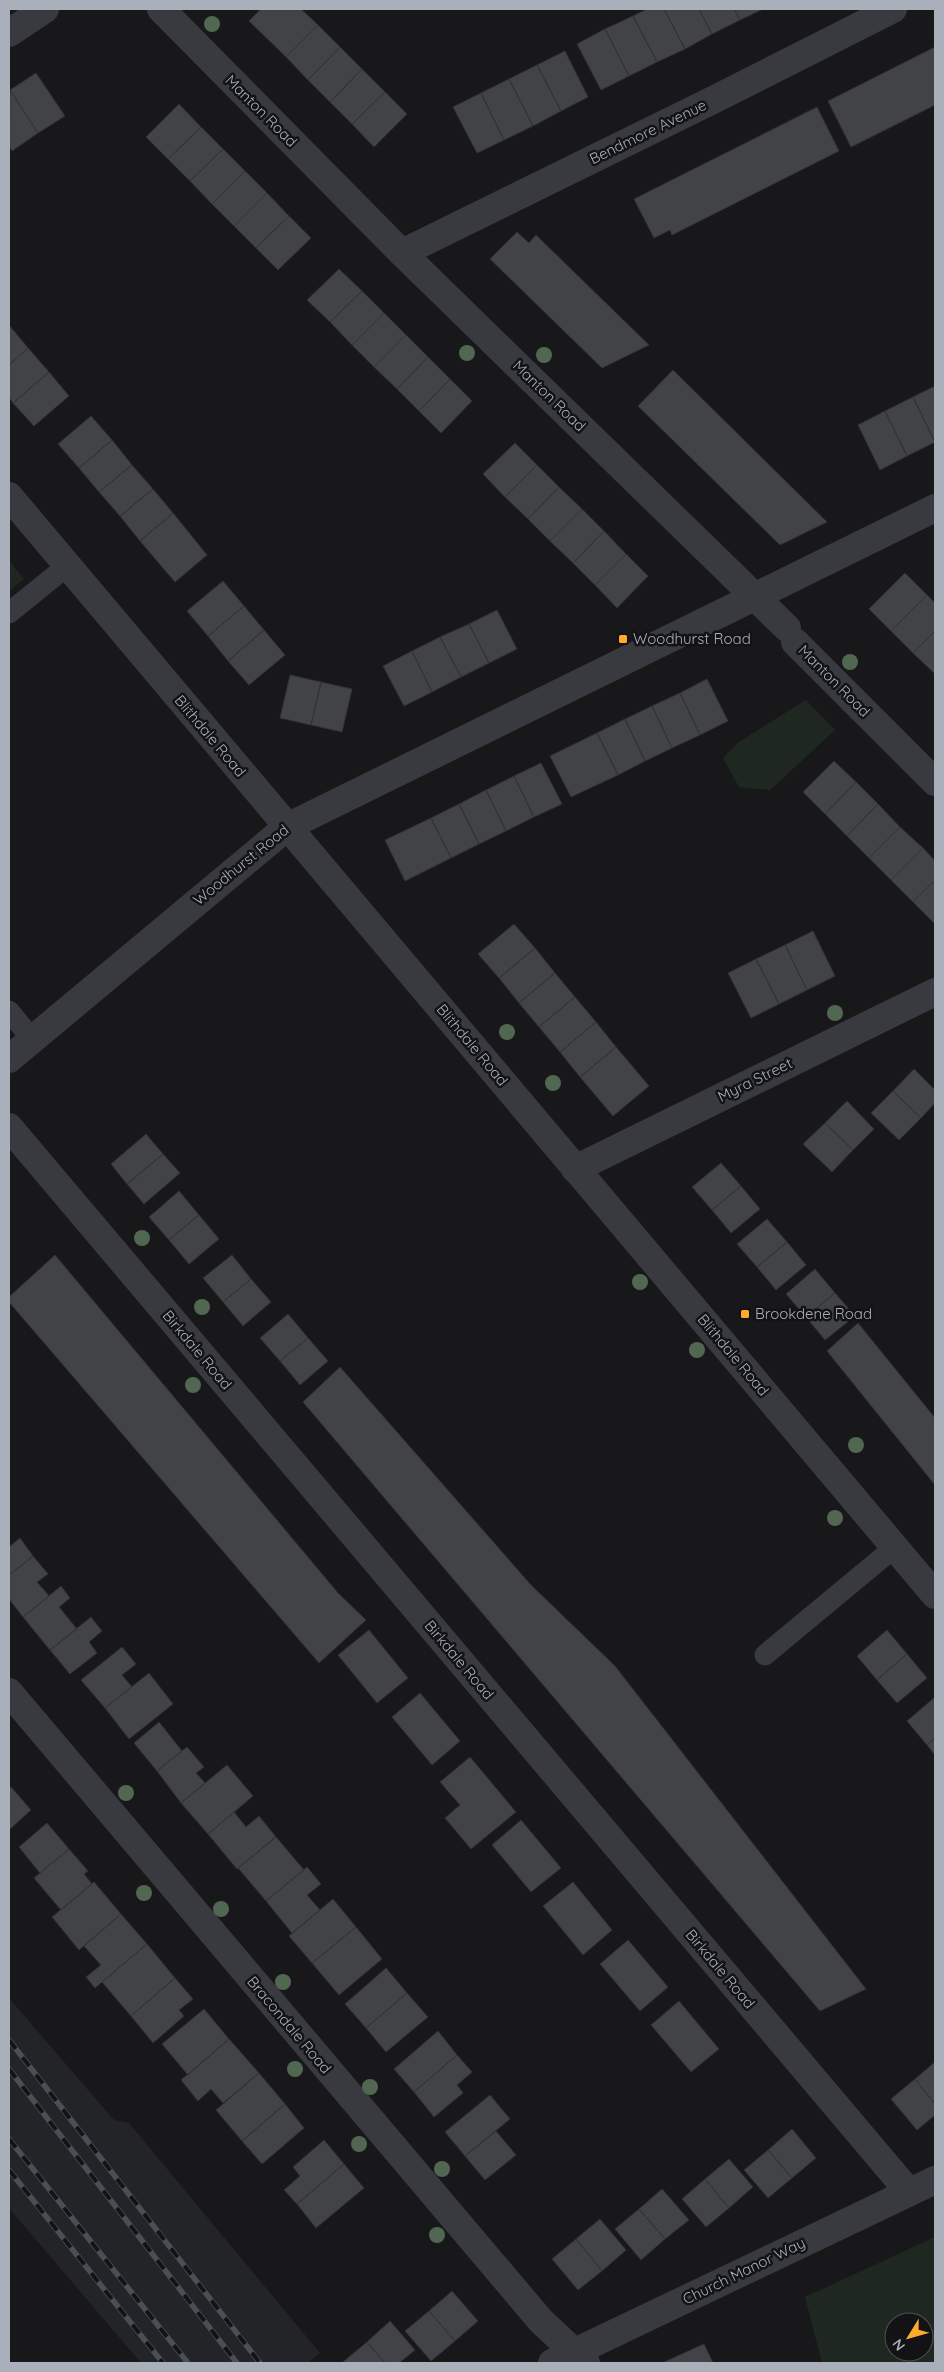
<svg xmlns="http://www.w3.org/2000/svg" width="944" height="2372" font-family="Quicksand,sans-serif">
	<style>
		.built { fill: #232427 }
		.green { fill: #1f2820; fill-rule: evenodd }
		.building { fill: #424347; stroke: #313236 }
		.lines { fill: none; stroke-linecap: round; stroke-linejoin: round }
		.service { stroke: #383a3f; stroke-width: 21 }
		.minor { stroke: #383a3f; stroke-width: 28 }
		.tertiary { stroke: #383a3f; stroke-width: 28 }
		.rail-casing { stroke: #4b4e54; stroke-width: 5.5 }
		.rail { stroke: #131315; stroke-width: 4; stroke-dasharray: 11; stroke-linecap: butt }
		.tree { fill: #516752 }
		.poi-dot { fill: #feab2c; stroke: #131315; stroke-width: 2 }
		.labels { text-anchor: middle; stroke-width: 5; stroke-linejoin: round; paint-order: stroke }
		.street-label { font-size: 15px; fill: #a9afbb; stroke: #131315 }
		.poi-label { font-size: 15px; fill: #a9afbb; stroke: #131315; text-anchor: start }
	</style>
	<rect width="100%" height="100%" fill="#18181a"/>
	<!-- built -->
	<path class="built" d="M 9,1998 L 114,2120 L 129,2123 L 320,2353 L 308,2363 L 141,2363 L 9,2208 Z"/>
	<!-- green -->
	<path class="green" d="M 9,561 L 24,579 L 10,590 L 9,589 Z
		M 806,700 L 835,730 L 770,790 L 739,787 L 723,758 L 739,742 Z
		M 935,2237 L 935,2363 L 822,2363 L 805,2297 ZM 894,2322 L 924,2322 L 924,2352 L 894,2352 Z"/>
	<!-- building -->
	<path class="building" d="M 261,9 L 301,9 L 318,25 L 286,57 L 249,21 Z
		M 647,9 L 664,9 L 685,49 L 657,62 L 633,16 Z
		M 664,9 L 699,9 L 712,34 L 685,49 Z
		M 699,9 L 734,9 L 740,20 L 712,34 Z
		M 734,9 L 763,9 L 740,20 Z
		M 633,16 L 657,62 L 629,76 L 605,29 Z
		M 318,25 L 340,47 L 308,80 L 286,57 Z
		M 605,29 L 629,76 L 601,90 L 577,44 Z
		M 340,47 L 362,69 L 330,102 L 308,80 Z
		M 935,47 L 935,105 L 851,147 L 828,101 Z
		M 565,51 L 588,97 L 561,111 L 537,65 Z
		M 537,65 L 561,111 L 533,126 L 509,79 Z
		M 362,69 L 385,92 L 352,124 L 330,102 Z
		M 36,73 L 65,116 L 38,133 L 10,90 Z
		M 509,79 L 533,126 L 504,140 L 481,93 Z
		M 10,90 L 38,133 L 12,151 L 9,146 Z
		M 385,92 L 407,114 L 374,147 L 352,124 Z
		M 481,93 L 504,140 L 477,153 L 453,107 Z
		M 179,104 L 201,127 L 168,159 L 146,137 Z
		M 817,107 L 839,151 L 672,235 L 670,230 L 654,238 L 634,199 Z
		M 201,127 L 223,149 L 190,181 L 168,159 Z
		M 223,149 L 245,171 L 212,204 L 190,181 Z
		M 245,171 L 267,193 L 234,226 L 212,204 Z
		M 267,193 L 289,216 L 256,248 L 234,226 Z
		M 289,216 L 311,238 L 278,270 L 256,248 Z
		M 517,232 L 529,243 L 536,235 L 649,345 L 602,368 L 490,259 Z
		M 339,269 L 362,291 L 330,322 L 307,300 Z
		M 362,291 L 384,313 L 352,345 L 330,322 Z
		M 384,313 L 406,335 L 374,367 L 352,345 Z
		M 9,325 L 28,348 L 9,365 Z
		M 406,335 L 428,357 L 397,389 L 374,367 Z
		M 28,348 L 49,372 L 13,403 L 9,397 L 9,365 Z
		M 428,357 L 450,379 L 419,411 L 397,389 Z
		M 673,370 L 827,522 L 780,545 L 638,406 Z
		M 49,372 L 69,396 L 34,426 L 13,403 Z
		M 450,379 L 472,401 L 441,433 L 419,411 Z
		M 935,386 L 935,442 L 913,397 Z
		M 913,397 L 935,442 L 907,456 L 885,411 Z
		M 885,411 L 907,456 L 880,470 L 858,425 Z
		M 91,416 L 112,440 L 79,468 L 58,444 Z
		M 112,440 L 132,465 L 99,492 L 79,468 Z
		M 515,443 L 537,465 L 505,497 L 483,474 Z
		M 132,465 L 153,489 L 120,516 L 99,492 Z
		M 537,465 L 559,487 L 528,519 L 505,497 Z
		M 559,487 L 582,509 L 550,541 L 528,519 Z
		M 153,489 L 173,513 L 140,541 L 120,516 Z
		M 582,509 L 604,531 L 573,563 L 550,541 Z
		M 173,513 L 207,555 L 175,582 L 140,541 Z
		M 604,531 L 626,554 L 595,585 L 573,563 Z
		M 626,554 L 648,576 L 617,608 L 595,585 Z
		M 905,573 L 927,595 L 891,631 L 869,609 Z
		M 223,581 L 244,606 L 208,636 L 187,611 Z
		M 927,595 L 935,603 L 935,631 L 913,653 L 891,631 Z
		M 244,606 L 264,630 L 228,661 L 208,636 Z
		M 497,610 L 517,649 L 489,663 L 469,624 Z
		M 469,624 L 489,663 L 461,677 L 440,637 Z
		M 264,630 L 285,655 L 249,685 L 228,661 Z
		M 935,631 L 935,674 L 913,653 Z
		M 440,637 L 461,677 L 432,692 L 412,651 Z
		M 412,651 L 432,692 L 404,706 L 383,666 Z
		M 290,675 L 321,682 L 311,725 L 280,718 Z
		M 707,679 L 728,721 L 700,735 L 680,693 Z
		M 321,682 L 352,689 L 342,732 L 311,725 Z
		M 680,693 L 700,735 L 672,748 L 652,706 Z
		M 652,706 L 672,748 L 645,761 L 625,719 Z
		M 625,719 L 645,761 L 618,775 L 597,733 Z
		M 597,733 L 618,775 L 571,797 L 550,756 Z
		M 834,761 L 856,782 L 825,814 L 803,792 Z
		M 541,763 L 562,804 L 534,817 L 514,776 Z
		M 514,776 L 534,817 L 506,831 L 486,790 Z
		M 856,782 L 878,804 L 847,836 L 825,814 Z
		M 486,790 L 506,831 L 479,844 L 459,804 Z
		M 459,804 L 479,844 L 451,858 L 431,818 Z
		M 878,804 L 900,827 L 869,858 L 847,836 Z
		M 431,818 L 451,858 L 405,881 L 385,840 Z
		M 900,827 L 923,848 L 891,880 L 869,858 Z
		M 923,848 L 935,861 L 935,880 L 913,902 L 891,880 Z
		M 935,880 L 935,924 L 913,902 Z
		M 514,924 L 535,948 L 499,978 L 478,954 Z
		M 813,931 L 835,976 L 807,990 L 785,945 Z
		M 785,945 L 807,990 L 779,1004 L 756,959 Z
		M 535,948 L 555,973 L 519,1003 L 499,978 Z
		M 756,959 L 779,1004 L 751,1018 L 728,973 Z
		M 555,973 L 575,997 L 539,1027 L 519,1003 Z
		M 575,997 L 596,1022 L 560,1052 L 539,1027 Z
		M 596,1022 L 616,1047 L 580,1077 L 560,1052 Z
		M 616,1047 L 649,1086 L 613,1116 L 580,1077 Z
		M 914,1069 L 935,1090 L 935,1103 L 921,1118 L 893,1091 Z
		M 893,1091 L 921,1118 L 899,1140 L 871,1113 Z
		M 847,1101 L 874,1129 L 853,1150 L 825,1123 Z
		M 825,1123 L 853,1150 L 832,1172 L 803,1144 Z
		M 146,1134 L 163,1154 L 127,1184 L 111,1164 Z
		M 163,1154 L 180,1173 L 144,1204 L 127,1184 Z
		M 721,1163 L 741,1186 L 712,1210 L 692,1187 Z
		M 741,1186 L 760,1209 L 731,1233 L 712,1210 Z
		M 179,1191 L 199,1215 L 169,1240 L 149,1217 Z
		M 199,1215 L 219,1239 L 189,1264 L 169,1240 Z
		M 767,1219 L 787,1242 L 757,1267 L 737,1244 Z
		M 787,1242 L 806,1265 L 776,1290 L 757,1267 Z
		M 55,1255 L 338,1593 L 366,1620 L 319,1663 L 9,1302 L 9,1297 Z
		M 232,1255 L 251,1279 L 223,1302 L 203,1278 Z
		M 815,1269 L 835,1293 L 806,1317 L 786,1294 Z
		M 251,1279 L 271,1302 L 243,1326 L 223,1302 Z
		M 835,1293 L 855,1316 L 825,1340 L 806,1317 Z
		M 288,1314 L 308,1338 L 280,1361 L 260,1338 Z
		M 858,1323 L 935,1418 L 935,1485 L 827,1351 Z
		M 308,1338 L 328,1361 L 300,1385 L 280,1361 Z
		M 340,1367 L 531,1585 L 615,1666 L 866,1989 L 820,2011 L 303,1402 Z
		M 20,1538 L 33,1556 L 9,1575 L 9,1547 Z
		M 33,1556 L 48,1574 L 37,1582 L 49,1596 L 23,1617 L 9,1599 L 9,1575 Z
		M 61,1586 L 70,1598 L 59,1607 L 77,1629 L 50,1650 L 23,1617 Z
		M 91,1617 L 102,1631 L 89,1642 L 97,1653 L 70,1674 L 50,1650 Z
		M 369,1630 L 408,1678 L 377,1703 L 338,1655 Z
		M 887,1630 L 907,1654 L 877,1680 L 857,1656 Z
		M 122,1647 L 136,1664 L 122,1675 L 132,1687 L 105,1708 L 81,1680 Z
		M 907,1654 L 927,1678 L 897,1703 L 877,1680 Z
		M 149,1673 L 173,1704 L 129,1739 L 105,1708 Z
		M 420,1693 L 460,1741 L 432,1765 L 392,1717 Z
		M 935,1697 L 935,1738 L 927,1745 L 907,1721 Z
		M 159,1722 L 182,1751 L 157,1771 L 134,1743 Z
		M 935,1738 L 935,1755 L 927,1745 Z
		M 187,1747 L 204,1767 L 196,1773 L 205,1783 L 181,1803 L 157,1771 Z
		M 470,1757 L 516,1812 L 471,1849 L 445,1818 L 460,1805 L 440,1782 Z
		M 227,1765 L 253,1796 L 208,1834 L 181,1803 Z
		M 11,1787 L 31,1810 L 9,1830 L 9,1789 Z
		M 234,1812 L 246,1827 L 259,1816 L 276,1837 L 237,1869 L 208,1834 Z
		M 521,1820 L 561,1868 L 531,1892 L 492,1845 Z
		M 47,1823 L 69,1849 L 40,1873 L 19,1847 Z
		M 276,1837 L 304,1870 L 266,1901 L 238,1868 Z
		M 69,1849 L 88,1871 L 84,1874 L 92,1884 L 61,1910 L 34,1878 Z
		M 307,1867 L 321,1884 L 307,1895 L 320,1910 L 292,1933 L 266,1901 Z
		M 94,1882 L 121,1914 L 79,1950 L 52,1917 Z
		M 573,1882 L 612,1930 L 583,1955 L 543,1906 Z
		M 333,1899 L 356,1927 L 312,1963 L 289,1936 Z
		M 121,1914 L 147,1944 L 95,1988 L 86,1977 L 101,1965 L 84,1946 Z
		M 356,1927 L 382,1959 L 339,1995 L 312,1963 Z
		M 628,1940 L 668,1987 L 640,2011 L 600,1964 Z
		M 147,1944 L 175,1978 L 131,2016 L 102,1982 Z
		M 386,1968 L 407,1993 L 366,2028 L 345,2004 Z
		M 175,1978 L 193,1999 L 179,2010 L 184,2016 L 153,2043 L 131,2016 Z
		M 407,1993 L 428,2017 L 386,2052 L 366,2028 Z
		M 679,2001 L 719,2049 L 691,2072 L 651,2025 Z
		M 204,2009 L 229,2039 L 188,2075 L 162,2044 Z
		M 438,2031 L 457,2055 L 414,2092 L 394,2069 Z
		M 229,2039 L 259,2073 L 223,2103 L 211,2089 L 198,2101 L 181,2080 Z
		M 457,2055 L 472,2072 L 457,2085 L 463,2093 L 434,2117 L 414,2092 Z
		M 935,2062 L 935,2104 L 915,2079 Z
		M 259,2073 L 285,2104 L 242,2141 L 216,2110 Z
		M 915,2079 L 935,2104 L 935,2115 L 917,2130 L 891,2099 Z
		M 490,2095 L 510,2119 L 465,2156 L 445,2132 Z
		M 285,2104 L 304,2128 L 262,2164 L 242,2141 Z
		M 792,2129 L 816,2158 L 792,2178 L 768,2150 Z
		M 496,2131 L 516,2155 L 485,2180 L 465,2156 Z
		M 324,2140 L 344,2164 L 297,2204 L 284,2190 L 300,2176 L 293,2167 Z
		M 768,2150 L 792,2178 L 768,2198 L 744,2170 Z
		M 729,2159 L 753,2187 L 729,2208 L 705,2179 Z
		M 344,2164 L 364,2188 L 316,2228 L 297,2204 Z
		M 705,2179 L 729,2208 L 706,2227 L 682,2199 Z
		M 662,2189 L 689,2220 L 665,2239 L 639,2209 Z
		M 639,2209 L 665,2239 L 641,2260 L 615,2229 Z
		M 600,2219 L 626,2250 L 602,2271 L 576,2239 Z
		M 576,2239 L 602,2271 L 578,2290 L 552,2259 Z
		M 452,2291 L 478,2321 L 455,2341 L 429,2311 Z
		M 429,2311 L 455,2341 L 431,2361 L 405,2331 Z
		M 390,2321 L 415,2350 L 399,2363 L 385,2363 L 367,2342 Z
		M 367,2342 L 385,2363 L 344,2363 L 343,2362 Z
		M 704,2344 L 713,2363 L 662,2363 Z"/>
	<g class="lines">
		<!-- service -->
		<path class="service" d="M 9,613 L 67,566
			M 9,1011 L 32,1039
			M 765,1655 L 895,1547"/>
		<!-- minor -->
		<path class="minor" d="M 161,9 L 402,253 L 787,628
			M 402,253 L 713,100 L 893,9
			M 9,496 L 935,1595
			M 795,642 L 935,782
			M 9,1059 L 287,827 L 935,508
			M 9,1127 L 909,2192
			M 575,1169 L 935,992
			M 9,1692 L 541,2321 L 586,2363
			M 552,2363 L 935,2180"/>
		<!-- tertiary -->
		<path class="tertiary" d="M 9,33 L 45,9"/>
		<!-- rail casing -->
		<g class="rail-casing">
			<path id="rail" d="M 9,2040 L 260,2363
				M 9,2069 L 237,2363
				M 9,2139 L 188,2363
				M 9,2170 L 163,2363"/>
		</g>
		<!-- rail -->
		<use href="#rail" class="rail"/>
	</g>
	<!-- trees -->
	<g class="tree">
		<circle cx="212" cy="24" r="8"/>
		<circle cx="467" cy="353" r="8"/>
		<circle cx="544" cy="355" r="8"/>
		<circle cx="850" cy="662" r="8"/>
		<circle cx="835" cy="1013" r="8"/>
		<circle cx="507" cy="1032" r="8"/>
		<circle cx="553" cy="1083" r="8"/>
		<circle cx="142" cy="1238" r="8"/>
		<circle cx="640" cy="1282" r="8"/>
		<circle cx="202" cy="1307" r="8"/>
		<circle cx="697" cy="1350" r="8"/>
		<circle cx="193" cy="1385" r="8"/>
		<circle cx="856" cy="1445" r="8"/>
		<circle cx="835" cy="1518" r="8"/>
		<circle cx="126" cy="1793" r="8"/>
		<circle cx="144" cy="1893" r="8"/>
		<circle cx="221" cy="1909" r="8"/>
		<circle cx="283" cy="1982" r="8"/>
		<circle cx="295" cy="2069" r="8"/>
		<circle cx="370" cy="2087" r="8"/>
		<circle cx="359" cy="2144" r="8"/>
		<circle cx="442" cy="2169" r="8"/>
		<circle cx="437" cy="2235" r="8"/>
	</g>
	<!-- markers -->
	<g class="poi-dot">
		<rect x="618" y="634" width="10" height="10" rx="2.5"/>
		<rect x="740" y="1309" width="10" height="10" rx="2.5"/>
	</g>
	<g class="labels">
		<!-- street labels -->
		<g class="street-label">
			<text transform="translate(261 111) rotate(45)" y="5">Manton Road</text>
			<text transform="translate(648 132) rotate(-26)" y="5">Bendmore Avenue</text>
			<text transform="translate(549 396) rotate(44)" y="5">Manton Road</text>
			<text transform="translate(834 681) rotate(45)" y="5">Manton Road</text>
			<text transform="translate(210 736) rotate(50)" y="5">Blithdale Road</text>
			<text transform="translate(241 865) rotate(-39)" y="5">Woodhurst Road</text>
			<text transform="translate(472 1045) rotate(50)" y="5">Blithdale Road</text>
			<text transform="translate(755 1080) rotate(-26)" y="5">Myra Street</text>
			<text transform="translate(197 1350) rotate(50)" y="5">Birkdale Road</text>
			<text transform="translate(733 1355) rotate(50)" y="5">Blithdale Road</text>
			<text transform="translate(459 1660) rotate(50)" y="5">Birkdale Road</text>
			<text transform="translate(720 1969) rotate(50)" y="5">Birkdale Road</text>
			<text transform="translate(289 2025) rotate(50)" y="5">Bracondale Road</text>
			<text transform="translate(744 2271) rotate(-26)" y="5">Church Manor Way</text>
		</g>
		<!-- poi labels -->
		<g class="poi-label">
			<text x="633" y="644">Woodhurst Road</text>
			<text x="755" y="1319">Brookdene Road</text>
		</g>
	</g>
	<!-- border -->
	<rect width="944" height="2372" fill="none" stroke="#a9afbb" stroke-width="20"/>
	<!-- north arrow -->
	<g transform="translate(909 2337) rotate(233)"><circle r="24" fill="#131315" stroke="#4f5157"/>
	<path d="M0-4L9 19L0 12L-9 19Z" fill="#feab2c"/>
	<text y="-8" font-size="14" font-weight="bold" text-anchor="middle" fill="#a9afbb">N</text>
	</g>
</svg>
